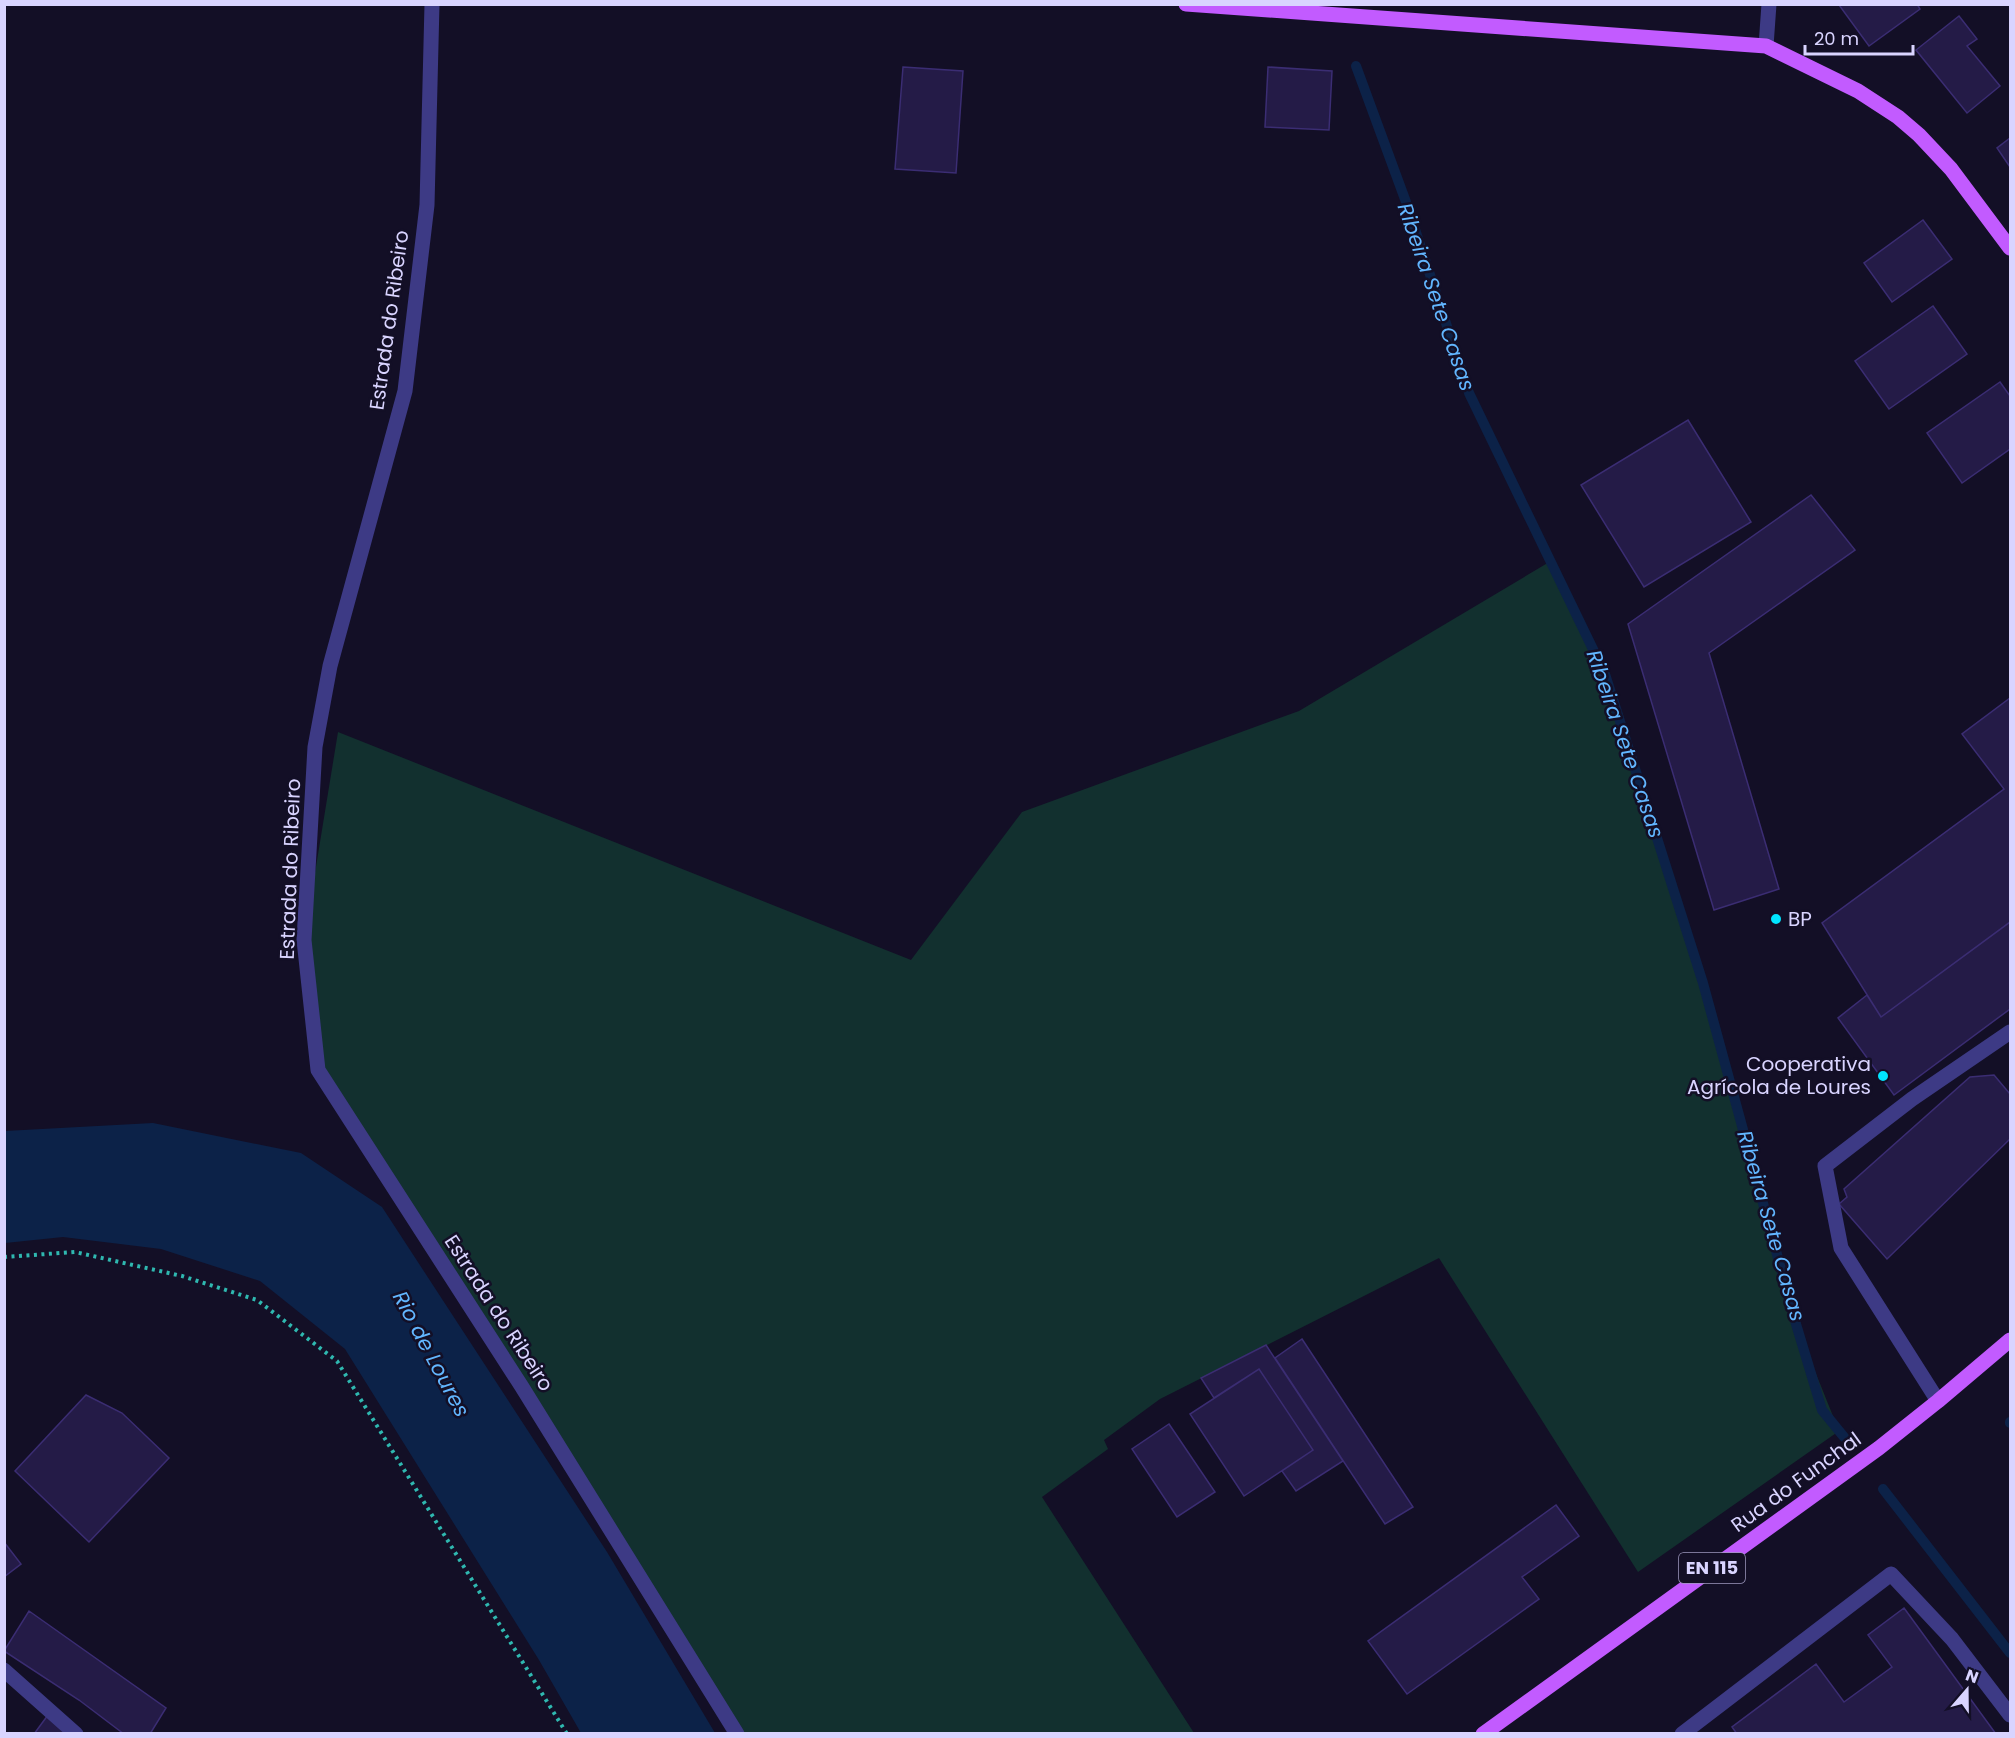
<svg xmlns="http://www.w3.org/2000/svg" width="2015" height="1738" font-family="Poppins,sans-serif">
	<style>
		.green { fill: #12302f }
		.water { fill: #0c2248 }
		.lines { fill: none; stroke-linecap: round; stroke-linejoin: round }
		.stream { stroke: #0c2248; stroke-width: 10 }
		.building { fill: #241b47; stroke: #3b2d73; stroke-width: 1.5 }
		.path { stroke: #2fb8b0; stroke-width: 4; stroke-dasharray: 3 4.5; stroke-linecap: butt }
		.minor { stroke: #3d3a85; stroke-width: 15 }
		.major { stroke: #c25bff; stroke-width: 15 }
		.poi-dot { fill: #00e5ff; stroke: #130f26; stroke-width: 2 }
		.labels { text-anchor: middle; stroke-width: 5; stroke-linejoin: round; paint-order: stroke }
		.shield { fill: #130f26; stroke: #9e99be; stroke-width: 1.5 }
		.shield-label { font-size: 18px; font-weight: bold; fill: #d9d4ff }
		.street-label { font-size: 20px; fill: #d9d4ff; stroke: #130f26 }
		.poi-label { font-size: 20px; fill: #d9d4ff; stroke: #130f26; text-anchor: start }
		.water-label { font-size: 21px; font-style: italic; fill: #62b6ff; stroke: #130f26 }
	</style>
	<rect width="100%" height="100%" fill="#130f26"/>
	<!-- green -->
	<path class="green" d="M 1551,561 L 1605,674 L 1703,983 L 1796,1324 L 1839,1431 L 1638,1572 L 1439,1258 L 1160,1399 L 1104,1440 L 1108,1449 L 1042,1497 L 1194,1733 L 737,1733 L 318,1070 L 304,940 L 338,732 L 911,960 L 1022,812 L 1299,711 Z"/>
	<!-- water -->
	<path class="water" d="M 153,1123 L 301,1153 L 382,1207 L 607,1552 L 715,1733 L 581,1733 L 539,1660 L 345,1349 L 260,1281 L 161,1249 L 63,1237 L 5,1243 L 5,1131 Z"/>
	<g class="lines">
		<!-- stream -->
		<path class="stream" d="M 1356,66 L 1406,202 L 1469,393 L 1605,674 L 1703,983 L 1796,1324 L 1822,1410 L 1844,1437
			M 2010,1422 L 2010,1423
			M 1883,1489 L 2010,1653"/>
	</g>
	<!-- building -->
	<path class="building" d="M 1917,4 L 1920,9 L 1869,46 L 1839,5 Z
		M 1959,16 L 1977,39 L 1967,46 L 2000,86 L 1967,113 L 1916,50 Z
		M 903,67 L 963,71 L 956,173 L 895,169 Z
		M 1268,67 L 1332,71 L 1329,130 L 1265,127 Z
		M 2010,138 L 2010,167 L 1997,148 Z
		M 1923,220 L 1952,259 L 1892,302 L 1864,263 Z
		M 1933,306 L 1967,354 L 1889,409 L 1855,361 Z
		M 2000,382 L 2010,396 L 2010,449 L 1962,483 L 1927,433 Z
		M 1688,420 L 1751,522 L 1644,587 L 1581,485 Z
		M 1811,495 L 1855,550 L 1709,653 L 1779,889 L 1714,910 L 1628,624 Z
		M 2010,698 L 2010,922 L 1881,1017 L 1822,923 L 2004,789 L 1962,734 Z
		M 2010,922 L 2010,1009 L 1894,1095 L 1838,1018 L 1867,995 L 1881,1017 Z
		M 1994,1075 L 2010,1094 L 2010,1139 L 1887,1259 L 1839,1204 L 1847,1197 L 1844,1189 L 1970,1077 Z
		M 1302,1339 L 1413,1507 L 1385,1524 L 1275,1358 Z
		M 1266,1345 L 1343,1461 L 1296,1491 L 1282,1471 L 1313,1450 L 1259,1369 L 1214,1398 L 1201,1378 Z
		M 1259,1369 L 1313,1450 L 1244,1496 L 1190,1414 Z
		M 86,1395 L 122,1413 L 169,1458 L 89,1542 L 15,1471 Z
		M 1169,1424 L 1215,1492 L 1177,1517 L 1132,1449 Z
		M 1556,1505 L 1579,1536 L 1522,1577 L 1539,1599 L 1407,1694 L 1368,1641 Z
		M 4,1542 L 21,1564 L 4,1577 Z
		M 1904,1608 L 1996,1734 L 1737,1734 L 1732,1727 L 1816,1664 L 1844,1702 L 1892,1667 L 1868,1635 Z
		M 29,1611 L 166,1708 L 150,1734 L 124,1734 L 79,1700 L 4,1651 Z
		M 48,1715 L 68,1734 L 34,1734 Z"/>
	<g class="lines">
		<!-- path -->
		<path class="path" d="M 4,1257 L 75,1252 L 182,1276 L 257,1300 L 337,1361 L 567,1734"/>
		<!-- minor -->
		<path class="minor" d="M 432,4 L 427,205 L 405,391 L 330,666 L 315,747 L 304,940 L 318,1070 L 522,1387 L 737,1734
			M 1766,46 L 1769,4
			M 1938,1401 L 1841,1248 L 1825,1166 L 1912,1099 L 2010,1032
			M 4,1670 L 76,1734
			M 1682,1734 L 1891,1574 L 1952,1639 L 2010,1715"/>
		<!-- major -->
		<path class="major" d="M 1186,4 L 1766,46 L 1858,91 L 1898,117 L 1919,135 L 1951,169 L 2010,248
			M 1483,1734 L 1879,1448 L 1938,1401 L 2010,1340"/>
	</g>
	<!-- markers -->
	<g class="poi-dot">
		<circle cx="1776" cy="919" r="6"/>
		<circle cx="1883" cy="1076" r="6"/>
	</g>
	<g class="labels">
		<!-- shield labels -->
		<rect class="shield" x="1679" y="1553" width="66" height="30" rx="4.5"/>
		<g class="shield-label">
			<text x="1712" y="1574">EN 115</text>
		</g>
		<!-- street labels -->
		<g class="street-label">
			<text transform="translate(389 320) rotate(-82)" y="7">Estrada do Ribeiro</text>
			<text transform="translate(290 869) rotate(-88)" y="7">Estrada do Ribeiro</text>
			<text transform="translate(499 1313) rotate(57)" y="7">Estrada do Ribeiro</text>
			<text transform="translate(1796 1482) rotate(-36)" y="7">Rua do Funchal</text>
		</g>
		<!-- poi labels -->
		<g class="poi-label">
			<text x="1788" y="926">BP</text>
			<text x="1871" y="1071" text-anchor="end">Cooperativa<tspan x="1871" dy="23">Agrícola de Loures</tspan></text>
		</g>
		<!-- water labels -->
		<g class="water-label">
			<text transform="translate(1436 297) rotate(71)" y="7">Ribeira Sete Casas</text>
			<text transform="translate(1625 744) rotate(71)" y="7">Ribeira Sete Casas</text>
			<text transform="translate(1771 1226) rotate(74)" y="7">Ribeira Sete Casas</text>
			<text transform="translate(431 1354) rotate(62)" y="7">Rio de Loures</text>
		</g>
	</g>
	<!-- border -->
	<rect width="2015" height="1738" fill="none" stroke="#d9d4ff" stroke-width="12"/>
	<!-- north arrow -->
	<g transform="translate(1967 1690) rotate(20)" stroke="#130f26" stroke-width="4.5" paint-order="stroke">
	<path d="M0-4.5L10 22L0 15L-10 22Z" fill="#d9d4ff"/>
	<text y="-9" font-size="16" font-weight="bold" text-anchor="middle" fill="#d9d4ff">N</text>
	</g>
	<!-- scale -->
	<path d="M1805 45v9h108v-9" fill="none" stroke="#d9d4ff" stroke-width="3"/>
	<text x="1814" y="45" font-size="18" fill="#d9d4ff" stroke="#130f26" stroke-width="4.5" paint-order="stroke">20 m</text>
</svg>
